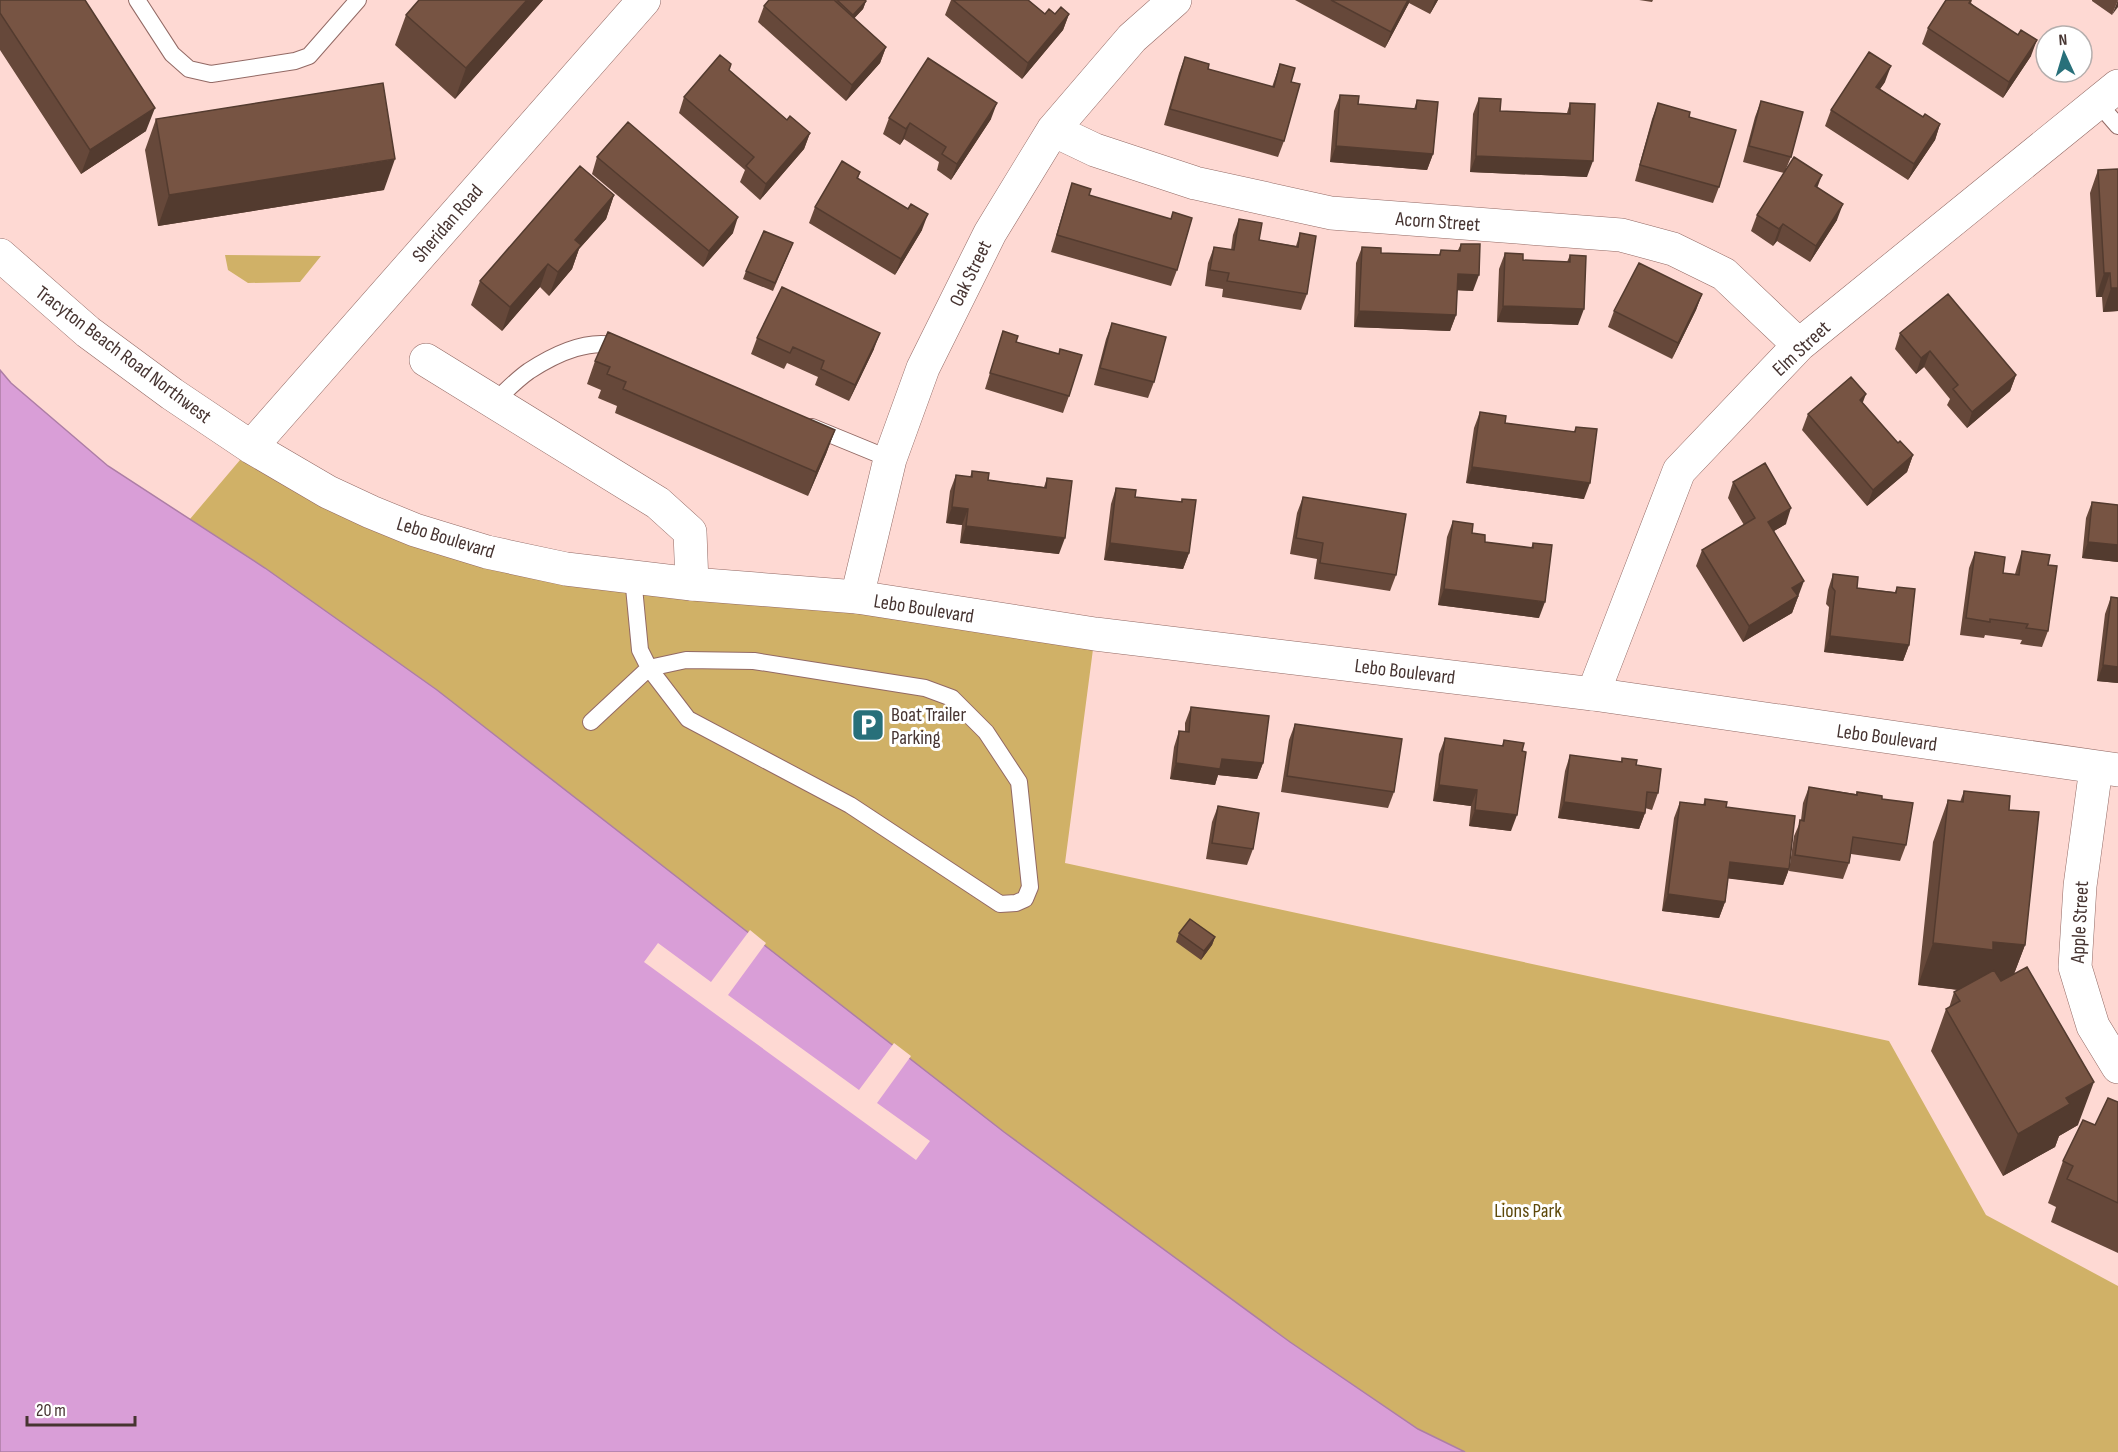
<svg xmlns="http://www.w3.org/2000/svg" width="2118" height="1452" font-family="'Sofia Sans Condensed',sans-serif">
	<style>
		.green { fill: #d0b167 }
		.water { fill: #d99ed7; stroke: #ad7ea5; stroke-width: 1.5 }
		.pier { fill: #fed9d3 }
		.lines { fill: none; stroke-linecap: round; stroke-linejoin: round }
		.lane-casing { stroke: #926964; stroke-width: 18 }
		.street-casing { stroke: #926964; stroke-width: 34 }
		.secondary-casing { stroke: #926964; stroke-width: 34 }
		.lane { stroke: #fff; stroke-width: 16 }
		.street { stroke: #fff; stroke-width: 33 }
		.secondary { stroke: #fff; stroke-width: 33 }
		.wall { fill: #66483a }
		.shaded-wall { fill: #533b2f }
		.building { fill: #775443; stroke: #533b2f; stroke-width: 1.5 }
		.labels { text-anchor: middle; stroke-width: 6; stroke-linejoin: round; paint-order: stroke }
		.street-label { font-size: 20px; fill: #463431; stroke: #fff }
		.poi-label { font-size: 20px; fill: #463431; stroke: #fff; text-anchor: start }
		.park-label { font-size: 20px; fill: #5d480a; stroke: #fff }
	</style>
	<rect width="100%" height="100%" fill="#fed9d3"/>
	<!-- green -->
	<path class="green" d="M 225,255 L 321,256 L 300,282 L 248,283 L 228,270 Z
		M 251,447 L 415,530 L 1095,634 L 1065,863 L 1889,1041 L 1986,1215 L 2118,1286 L 2118,1452 L 1465,1452 L 1418,1429 L 1290,1342 L 1003,1132 L 437,690 L 190,519 Z"/>
	<!-- water -->
	<path class="water" d="M 0,370 L 11,383 L 108,466 L 265,568 L 437,690 L 1004,1132 L 1290,1342 L 1418,1429 L 1465,1452 L 0,1452 Z"/>
	<!-- pier -->
	<path class="pier" d="M 750,930 L 766,943 L 728,995 L 859,1090 L 894,1043 L 911,1056 L 877,1103 L 930,1141 L 916,1160 L 644,962 L 658,943 L 711,982 Z"/>
	<g class="lines">
		<!-- lane casing -->
		<g class="lane-casing">
			<path id="lane" d="M 137,0 L 172,54 L 189,69 L 211,74 L 295,61 L 309,56 L 358,0
				M 2098,103 L 2118,126
				M 494,402 C 505,392 516,380 529,371 C 555,354 594,335 625,349
				M 812,427 L 890,459
				M 591,722 L 649,668 L 686,660 L 754,661 L 925,688 L 952,698 L 986,732 L 1019,782 L 1030,887 L 1025,899 L 1016,903 L 1000,904 L 850,805 L 688,719 L 649,668 L 640,650 L 633,577"/>
		</g>
		<!-- street casing -->
		<g class="street-casing">
			<path id="street" d="M 1053,130 L 1095,150 L 1195,183 L 1331,213 L 1621,235 L 1673,249 L 1724,274 L 1799,345
				M 426,360 L 658,503 L 690,532 L 692,584
				M 857,597 L 890,459 L 923,368 L 990,233 L 1053,130 L 1132,38 L 1175,0
				M 1593,694 L 1679,471 L 1799,345 L 2118,86
				M 2096,768 L 2080,886 L 2075,967 L 2093,1026 L 2118,1067"/>
		</g>
		<!-- secondary casing -->
		<g class="secondary-casing">
			<path id="secondary" d="M 0,255 L 88,332 L 172,394 L 251,447 L 328,492 L 371,512 L 415,530 L 487,552 L 566,569 L 692,584 L 857,597 L 1095,634 L 1593,694 L 2118,770
				M 251,447 L 644,0"/>
		</g>
		<!-- lane -->
		<use href="#lane" class="lane"/>
		<!-- street -->
		<use href="#street" class="street"/>
		<!-- secondary -->
		<use href="#secondary" class="secondary"/>
	</g>
	<!-- wall -->
	<path class="wall" d="M 0,0 L 146,131 L 81,174 L 0,50 Z
		M 543,0 L 455,99 L 395,45 L 406,15 Z
		M 769,0 L 865,0 L 866,1 L 863,9 L 854,18 L 886,47 L 880,63 L 846,101 L 758,22 L 764,6 Z
		M 951,0 L 1028,0 L 1045,14 L 1069,14 L 1063,30 L 1022,79 L 945,15 Z
		M 1295,0 L 1438,0 L 1430,14 L 1409,3 L 1385,48 Z
		M 1639,0 L 1653,0 L 1652,2 Z
		M 1972,0 L 1971,3 L 2031,56 L 2003,98 L 1922,44 L 1928,28 Z
		M 2092,0 L 2118,0 L 2112,15 L 2092,1 Z
		M 1185,57 L 1208,69 L 1272,87 L 1280,64 L 1291,82 L 1284,141 L 1278,157 L 1164,125 L 1179,73 Z
		M 729,70 L 787,120 L 810,133 L 804,149 L 760,200 L 740,182 L 745,170 L 679,113 L 684,97 Z
		M 1885,82 L 1880,89 L 1923,117 L 1940,124 L 1935,140 L 1908,180 L 1825,126 L 1831,110 Z
		M 1340,95 L 1358,104 L 1414,109 L 1417,100 L 1433,154 L 1427,170 L 1330,162 L 1334,111 Z
		M 1479,98 L 1500,111 L 1567,113 L 1570,103 L 1587,177 L 1470,172 L 1473,114 Z
		M 1761,101 L 1791,157 L 1786,169 L 1817,188 L 1837,220 L 1810,262 L 1777,241 L 1773,246 L 1751,231 L 1757,215 L 1784,173 L 1743,162 L 1755,117 Z
		M 1658,103 L 1689,117 L 1719,187 L 1713,203 L 1635,181 L 1652,119 Z
		M 889,118 L 991,119 L 951,180 L 937,170 L 939,162 L 904,139 L 900,145 L 883,134 Z
		M 156,119 L 384,190 L 158,226 L 145,150 Z
		M 597,157 L 733,233 L 703,267 L 592,174 Z
		M 2118,169 L 2118,311 L 2103,312 L 2102,297 L 2096,297 L 2090,193 L 2098,170 Z
		M 860,172 L 858,179 L 922,230 L 895,275 L 809,223 L 815,207 Z
		M 1072,183 L 1177,270 L 1171,286 L 1051,252 L 1067,199 Z
		M 614,195 L 606,219 L 579,249 L 572,269 L 549,296 L 540,287 L 502,331 L 471,305 L 480,281 Z
		M 1239,219 L 1259,240 L 1296,246 L 1300,233 L 1307,294 L 1301,310 L 1222,297 L 1223,289 L 1205,286 L 1208,263 L 1214,247 L 1231,250 L 1233,235 Z
		M 793,243 L 773,291 L 743,279 L 746,271 Z
		M 1461,244 L 1473,291 L 1457,290 L 1456,315 L 1450,331 L 1354,327 L 1356,263 L 1362,247 L 1381,253 L 1439,255 L 1441,250 L 1458,250 Z
		M 1505,253 L 1523,260 L 1567,262 L 1570,255 L 1578,325 L 1497,322 L 1499,269 Z
		M 1702,294 L 1696,310 L 1672,359 L 1608,327 L 1614,311 Z
		M 1112,323 L 1154,382 L 1148,398 L 1094,385 L 1106,339 Z
		M 1003,331 L 1016,342 L 1058,354 L 1069,396 L 1063,413 L 985,389 Z
		M 1900,333 L 2016,375 L 2010,391 L 1967,428 L 1947,405 L 1950,399 L 1924,367 L 1916,374 L 1895,349 Z
		M 757,338 L 874,349 L 849,401 L 815,385 L 818,377 L 787,363 L 784,369 L 751,354 Z
		M 595,361 L 835,430 L 826,454 L 808,496 L 615,413 L 617,406 L 598,398 L 601,390 L 587,384 Z
		M 1863,403 L 1898,443 L 1913,455 L 1907,472 L 1867,506 L 1802,430 L 1808,414 Z
		M 1480,412 L 1505,423 L 1574,432 L 1576,427 L 1584,499 L 1466,483 L 1474,428 Z
		M 972,471 L 988,480 L 1044,487 L 1047,478 L 1059,554 L 960,543 L 962,525 L 946,523 L 950,491 L 956,475 L 970,477 Z
		M 1733,482 L 1786,524 L 1774,531 L 1798,597 L 1792,613 L 1743,642 L 1696,566 L 1702,550 L 1744,525 L 1728,498 Z
		M 1116,488 L 1135,497 L 1181,502 L 1182,499 L 1189,553 L 1183,569 L 1104,560 L 1111,504 Z
		M 1303,497 L 1396,575 L 1390,591 L 1314,579 L 1317,559 L 1290,554 L 1297,513 Z
		M 2092,502 L 2118,505 L 2118,562 L 2082,558 L 2086,518 Z
		M 1453,521 L 1472,533 L 1485,542 L 1531,548 L 1533,543 L 1539,618 L 1438,605 L 1447,537 Z
		M 2022,551 L 2048,565 L 2048,631 L 2042,647 L 2020,644 L 2022,640 L 1985,635 L 1984,638 L 1960,635 L 1969,568 L 1975,552 L 2003,573 L 2015,574 L 2017,567 Z
		M 1833,574 L 1857,588 L 1895,592 L 1897,587 L 1909,645 L 1903,661 L 1824,652 L 1829,607 L 1826,604 L 1828,590 Z
		M 2111,597 L 2118,598 L 2118,683 L 2097,681 L 2105,614 Z
		M 1191,707 L 1263,763 L 1257,779 L 1218,775 L 1215,785 L 1170,779 L 1174,747 L 1179,731 L 1185,731 L 1185,723 Z
		M 1295,724 L 1394,792 L 1388,808 L 1281,792 L 1289,740 Z
		M 1445,738 L 1502,746 L 1504,740 L 1511,831 L 1469,826 L 1471,806 L 1433,801 L 1439,754 Z
		M 1570,755 L 1621,762 L 1622,758 L 1636,765 L 1658,793 L 1652,810 L 1645,808 L 1645,813 L 1639,829 L 1558,818 L 1565,771 Z
		M 1809,787 L 1856,794 L 1857,792 L 1882,799 L 1906,845 L 1900,861 L 1851,854 L 1849,863 L 1843,879 L 1789,871 L 1794,836 L 1801,820 L 1803,803 Z
		M 1964,791 L 2009,810 L 2025,945 L 2014,974 L 2078,1125 L 2059,1136 L 2055,1147 L 2003,1176 L 1931,1051 L 1946,1009 L 1949,1008 L 1954,992 L 1958,990 L 1918,985 L 1933,842 L 1948,800 L 1960,802 Z
		M 1705,799 L 1726,807 L 1789,869 L 1783,885 L 1728,878 L 1725,902 L 1719,918 L 1662,911 L 1674,818 L 1680,802 L 1703,805 Z
		M 1218,806 L 1253,849 L 1247,865 L 1206,859 L 1212,822 Z
		M 1179,933 L 1215,937 L 1212,945 L 1201,960 L 1176,942 Z
		M 2118,1102 L 2118,1253 L 2051,1222 L 2056,1207 L 2048,1203 L 2063,1161 L 2095,1125 Z"/>
	<!-- shaded-wall -->
	<path class="shaded-wall" d="M 527,0 L 543,0 L 455,99 L 466,68 Z
		M 1408,0 L 1410,0 L 1409,3 L 1385,48 L 1391,32 Z
		M 1435,0 L 1438,0 L 1430,14 Z
		M 2118,0 L 2118,7 L 2112,15 Z
		M 866,1 L 863,9 L 850,23 L 853,15 Z
		M 1069,14 L 1063,30 L 1022,79 L 1028,63 Z
		M 2037,40 L 2031,56 L 2003,98 L 2009,82 Z
		M 886,47 L 880,63 L 846,101 L 852,85 Z
		M 1891,66 L 1885,82 L 1870,103 L 1876,87 Z
		M 997,103 L 991,119 L 951,180 L 957,164 Z
		M 155,108 L 146,131 L 81,174 L 90,150 Z
		M 910,123 L 904,139 L 900,145 L 906,129 Z
		M 1940,124 L 1935,140 L 1908,180 L 1914,164 Z
		M 810,133 L 804,149 L 760,200 L 766,184 Z
		M 1336,146 L 1433,154 L 1427,170 L 1330,162 Z
		M 1476,156 L 1593,161 L 1587,177 L 1470,172 Z
		M 395,159 L 384,190 L 158,226 L 169,195 Z
		M 1822,175 L 1816,191 L 1815,186 Z
		M 614,195 L 606,219 L 579,249 L 572,269 L 549,296 L 558,272 L 575,240 Z
		M 1843,204 L 1837,220 L 1810,262 L 1816,246 Z
		M 928,214 L 922,230 L 895,275 L 901,259 Z
		M 738,217 L 733,233 L 703,267 L 709,251 Z
		M 1783,224 L 1777,241 L 1773,246 L 1779,229 Z
		M 548,264 L 540,287 L 502,331 L 510,307 Z
		M 2104,273 L 2110,273 L 2102,297 L 2096,297 Z
		M 1458,274 L 1479,275 L 1473,291 L 1452,290 Z
		M 2111,288 L 2118,288 L 2118,311 L 2103,312 Z
		M 1702,294 L 1696,310 L 1672,359 L 1678,343 Z
		M 1503,306 L 1584,309 L 1578,325 L 1497,322 Z
		M 1359,311 L 1456,315 L 1450,331 L 1354,327 Z
		M 880,333 L 874,349 L 849,401 L 855,385 Z
		M 1930,351 L 1924,367 L 1916,374 L 1921,358 Z
		M 2016,375 L 2010,391 L 1967,428 L 1972,412 Z
		M 1866,394 L 1860,410 L 1860,400 Z
		M 835,430 L 826,454 L 808,496 L 816,472 Z
		M 1913,455 L 1907,472 L 1867,506 L 1873,490 Z
		M 1472,467 L 1590,483 L 1584,499 L 1466,483 Z
		M 952,507 L 968,509 L 962,525 L 946,523 Z
		M 1791,508 L 1786,524 L 1762,538 L 1768,522 Z
		M 966,526 L 1065,538 L 1059,554 L 960,543 Z
		M 2088,542 L 2118,545 L 2118,562 L 2082,558 Z
		M 1110,543 L 1189,553 L 1183,569 L 1104,560 Z
		M 1804,581 L 1792,613 L 1743,642 L 1749,626 L 1792,588 Z
		M 1444,589 L 1545,602 L 1539,618 L 1438,605 Z
		M 1830,636 L 1909,645 L 1903,661 L 1824,652 Z
		M 2103,665 L 2118,667 L 2118,683 L 2097,681 Z
		M 1222,759 L 1263,763 L 1257,779 L 1218,775 L 1215,785 L 1170,779 L 1176,763 Z
		M 1439,785 L 1477,790 L 1471,806 L 1433,801 Z
		M 1564,802 L 1645,813 L 1639,829 L 1558,818 Z
		M 1475,810 L 1517,815 L 1511,831 L 1469,826 Z
		M 1730,862 L 1789,869 L 1783,885 L 1724,878 Z
		M 1668,894 L 1725,902 L 1719,918 L 1662,911 Z
		M 1215,937 L 1212,945 L 1201,960 L 1204,951 Z
		M 1993,942 L 2025,945 L 2009,987 L 1977,992 L 1918,985 L 1933,943 Z
		M 2094,1082 L 2078,1125 L 2059,1136 L 2055,1147 L 2003,1176 L 2018,1134 L 2066,1098 Z"/>
	<!-- building -->
	<path class="building" d="M 0,0 L 85,0 L 155,108 L 90,150 L 0,13 Z
		M 419,0 L 527,0 L 466,68 L 406,15 Z
		M 769,0 L 834,0 L 886,47 L 852,85 L 764,6 Z
		M 837,0 L 865,0 L 866,1 L 853,15 Z
		M 953,0 L 1028,0 L 1045,14 L 1049,9 L 1055,14 L 1061,7 L 1069,14 L 1028,63 Z
		M 1331,0 L 1408,0 L 1391,32 Z
		M 1946,0 L 1971,0 L 1969,3 L 2018,35 L 2021,30 L 2037,40 L 2009,82 L 1928,28 Z
		M 1869,52 L 1891,66 L 1876,87 L 1923,117 L 1925,114 L 1940,124 L 1914,164 L 1831,110 Z
		M 720,55 L 731,64 L 729,70 L 787,120 L 790,116 L 810,133 L 766,184 L 746,166 L 754,157 L 684,97 Z
		M 1185,57 L 1209,64 L 1208,69 L 1274,87 L 1280,64 L 1295,68 L 1291,82 L 1300,84 L 1284,141 L 1170,109 Z
		M 928,58 L 997,103 L 957,164 L 942,154 L 946,147 L 910,123 L 906,129 L 889,118 Z
		M 383,83 L 395,159 L 169,195 L 156,119 Z
		M 1340,95 L 1359,96 L 1358,104 L 1416,109 L 1417,100 L 1438,102 L 1433,154 L 1336,146 Z
		M 1479,98 L 1501,99 L 1500,111 L 1570,114 L 1570,103 L 1595,104 L 1593,161 L 1476,156 Z
		M 1761,101 L 1803,112 L 1791,157 L 1749,146 Z
		M 1658,103 L 1690,112 L 1689,117 L 1736,130 L 1719,187 L 1640,165 Z
		M 628,122 L 738,217 L 709,251 L 597,157 Z
		M 1794,157 L 1822,175 L 1815,186 L 1843,204 L 1816,246 L 1783,224 L 1779,229 L 1757,215 Z
		M 842,161 L 860,172 L 857,178 L 908,209 L 911,204 L 928,214 L 901,259 L 815,207 Z
		M 580,166 L 614,195 L 575,240 L 581,245 L 558,272 L 548,264 L 510,307 L 480,281 Z
		M 2118,169 L 2118,288 L 2111,288 L 2110,273 L 2104,273 L 2098,170 Z
		M 1072,183 L 1091,189 L 1089,195 L 1171,219 L 1173,212 L 1192,218 L 1177,270 L 1057,235 Z
		M 1239,219 L 1262,223 L 1259,240 L 1298,247 L 1300,233 L 1316,236 L 1307,294 L 1227,281 L 1229,273 L 1210,270 L 1214,247 L 1234,250 Z
		M 764,231 L 793,243 L 775,283 L 746,271 Z
		M 1461,244 L 1480,244 L 1479,275 L 1458,274 L 1456,315 L 1359,311 L 1362,247 L 1381,248 L 1381,253 L 1440,255 L 1441,250 L 1460,251 Z
		M 1505,253 L 1523,254 L 1523,260 L 1570,262 L 1570,255 L 1586,256 L 1584,309 L 1503,306 Z
		M 1639,263 L 1702,294 L 1678,343 L 1614,311 Z
		M 782,287 L 880,333 L 855,385 L 821,369 L 824,361 L 793,347 L 790,353 L 757,338 Z
		M 1948,294 L 2016,375 L 1972,412 L 1953,389 L 1958,385 L 1930,351 L 1921,358 L 1900,333 Z
		M 1112,323 L 1166,337 L 1154,382 L 1100,368 Z
		M 1003,331 L 1018,336 L 1016,342 L 1059,354 L 1060,349 L 1082,355 L 1069,396 L 990,373 Z
		M 608,332 L 835,430 L 816,472 L 623,389 L 626,382 L 607,374 L 610,367 L 595,361 Z
		M 1851,377 L 1866,394 L 1860,400 L 1898,443 L 1900,441 L 1913,455 L 1873,490 L 1808,414 Z
		M 1480,412 L 1506,416 L 1505,423 L 1575,432 L 1576,427 L 1597,429 L 1590,483 L 1472,467 Z
		M 1765,463 L 1791,508 L 1768,522 L 1804,581 L 1792,588 L 1798,596 L 1749,626 L 1702,550 L 1755,518 L 1733,482 Z
		M 972,471 L 989,473 L 988,480 L 1046,488 L 1047,478 L 1072,481 L 1065,538 L 966,526 L 968,509 L 952,507 L 956,475 L 972,477 Z
		M 1116,488 L 1136,490 L 1135,497 L 1182,502 L 1182,499 L 1196,500 L 1189,553 L 1110,543 Z
		M 1303,497 L 1406,514 L 1396,575 L 1320,563 L 1323,543 L 1296,538 Z
		M 2092,502 L 2118,505 L 2118,545 L 2088,542 Z
		M 1453,521 L 1473,524 L 1472,533 L 1485,535 L 1485,542 L 1533,548 L 1533,543 L 1552,545 L 1545,602 L 1444,589 Z
		M 2022,551 L 2050,555 L 2048,565 L 2057,566 L 2048,631 L 2026,628 L 2028,624 L 1990,619 L 1990,622 L 1966,618 L 1975,552 L 2005,557 L 2003,573 L 2019,575 Z
		M 1833,574 L 1858,577 L 1857,588 L 1896,593 L 1897,587 L 1915,589 L 1909,645 L 1830,636 L 1835,591 L 1832,587 Z
		M 2111,597 L 2118,598 L 2118,667 L 2103,665 Z
		M 1191,707 L 1269,716 L 1263,763 L 1222,759 L 1220,769 L 1176,763 L 1179,731 L 1189,732 Z
		M 1295,724 L 1402,739 L 1394,792 L 1287,776 Z
		M 1445,738 L 1503,746 L 1504,740 L 1524,743 L 1522,751 L 1526,752 L 1517,815 L 1475,810 L 1477,790 L 1439,785 Z
		M 1570,755 L 1622,762 L 1622,758 L 1637,760 L 1636,765 L 1661,769 L 1658,793 L 1647,792 L 1645,813 L 1564,802 Z
		M 1809,787 L 1857,795 L 1857,792 L 1882,796 L 1882,799 L 1913,803 L 1906,845 L 1853,837 L 1849,863 L 1795,855 L 1800,820 L 1804,821 Z
		M 1964,791 L 2010,796 L 2009,810 L 2039,812 L 2025,945 L 1993,942 L 1993,950 L 1933,943 L 1948,800 L 1963,802 Z
		M 1705,799 L 1727,802 L 1726,807 L 1795,816 L 1789,869 L 1730,862 L 1725,902 L 1668,894 L 1680,802 L 1705,805 Z
		M 1218,806 L 1259,813 L 1253,849 L 1212,843 Z
		M 1190,919 L 1215,937 L 1204,951 L 1179,933 Z
		M 2027,967 L 2094,1082 L 2066,1098 L 2070,1104 L 2018,1134 L 1946,1009 L 1960,1001 L 1954,992 L 1994,970 L 2001,981 Z
		M 2108,1098 L 2118,1102 L 2118,1203 L 2067,1179 L 2073,1166 L 2063,1161 L 2083,1120 L 2095,1125 Z"/>
	<!-- icons -->
	<defs>
		<g id="parking-square" transform="scale(1.725)"><rect x="-9" y="-9" width="18" height="18" rx="4" fill="#28707a" stroke="#fff"/><path d="M-3.5-5.5H1a3.5 3.5 0 0 1 0 7H-1V5.5H-3.5ZM-1-3.4V-.6H.8a1.4 1.4 0 0 0 0-2.8Z" fill="#fff"/></g>
	</defs>
	<g fill-rule="evenodd">
		<use href="#parking-square" x="868" y="725"/>
	</g>
	<g class="labels">
		<!-- street labels -->
		<g class="street-label">
			<text transform="translate(1438 221) rotate(4)" y="7">Acorn Street</text>
			<text transform="translate(447 223) rotate(-49)" y="7">Sheridan Road</text>
			<text transform="translate(970 273) rotate(-64)" y="7">Oak Street</text>
			<text transform="translate(1801 348) rotate(-43)" y="7">Elm Street</text>
			<text transform="translate(124 354) rotate(37)" y="7">Tracyton Beach Road Northwest</text>
			<text transform="translate(446 537) rotate(17)" y="7">Lebo Boulevard</text>
			<text transform="translate(924 608) rotate(9)" y="7">Lebo Boulevard</text>
			<text transform="translate(1405 671) rotate(7)" y="7">Lebo Boulevard</text>
			<text transform="translate(1887 737) rotate(8)" y="7">Lebo Boulevard</text>
			<text transform="translate(2079 922) rotate(-87)" y="7">Apple Street</text>
		</g>
		<!-- poi labels -->
		<g class="poi-label">
			<text x="891" y="721">Boat Trailer<tspan x="891" dy="23">Parking</tspan></text>
		</g>
		<!-- park labels -->
		<g class="park-label">
			<text x="1528" y="1217">Lions Park</text>
		</g>
	</g>
	<!-- north arrow -->
	<g transform="translate(2064 54) rotate(356)"><circle r="28" fill="#ffffff" stroke="#b5aead" stroke-width="1.5"/>
	<path d="M0-4.5L10 22L0 15L-10 22Z" fill="#28707a"/>
	<text y="-9" font-size="16" font-weight="bold" text-anchor="middle" fill="#463431">N</text>
	</g>
	<!-- scale -->
	<path d="M27 1416v9h108v-9" fill="none" stroke="#463431" stroke-width="3"/>
	<text x="36" y="1416" font-size="18" fill="#463431" stroke="#ffffff" stroke-width="4.5" paint-order="stroke">20 m</text>
</svg>
